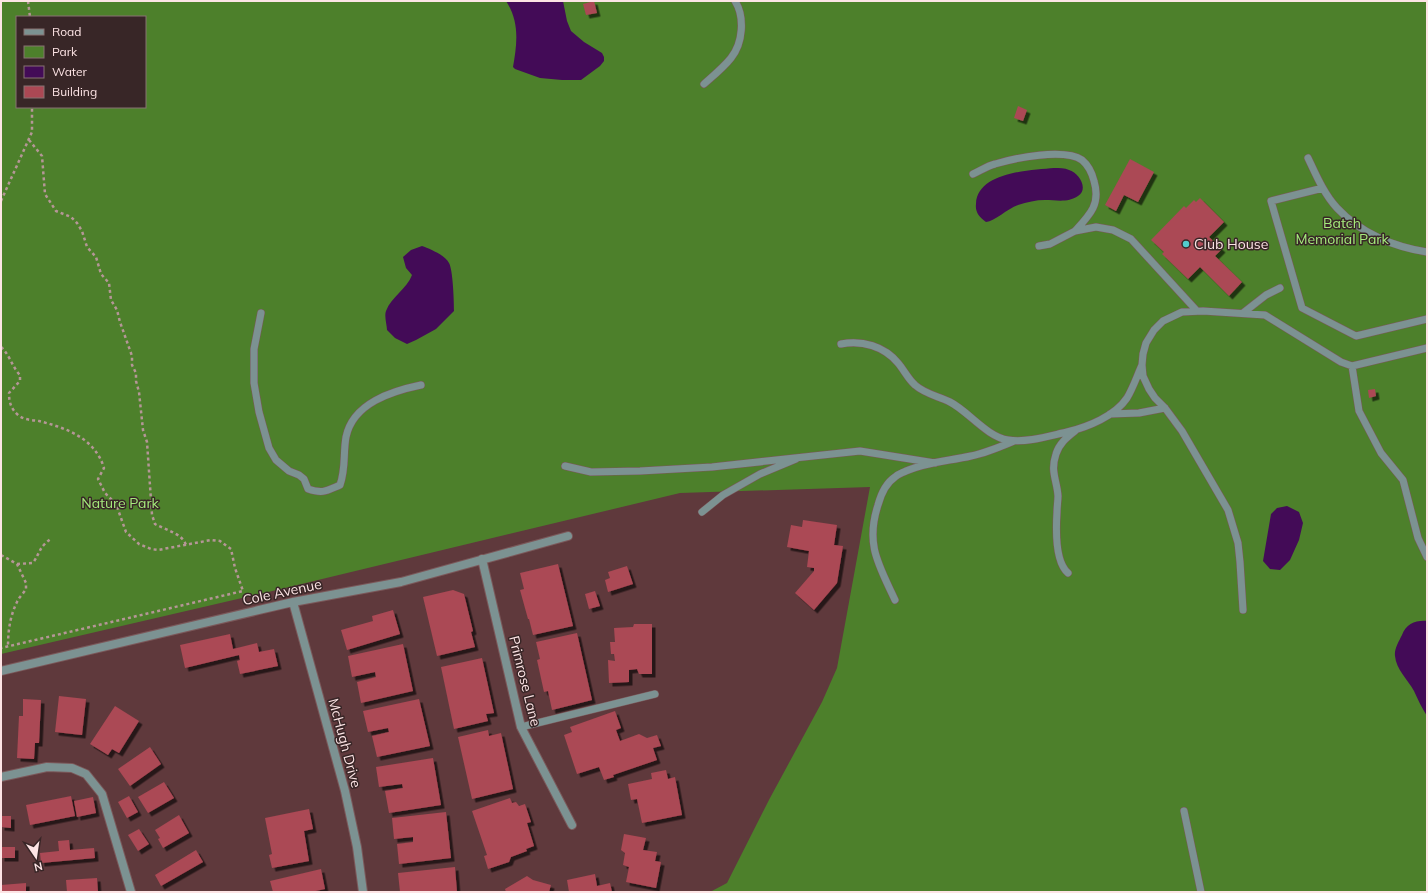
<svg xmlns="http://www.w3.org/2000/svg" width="1428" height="893" font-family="Mulish,sans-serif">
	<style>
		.green { fill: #4d802b; fill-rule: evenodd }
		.water { fill: #430b57 }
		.building { fill: #ab4854; filter: url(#shadow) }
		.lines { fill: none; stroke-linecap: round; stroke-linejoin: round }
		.lane-casing { stroke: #7b585a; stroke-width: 8 }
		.street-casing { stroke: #7b585a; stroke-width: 10 }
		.path { stroke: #b59697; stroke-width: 2.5; stroke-dasharray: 3 3; stroke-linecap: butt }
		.lane { stroke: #7c9292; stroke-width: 7 }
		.street { stroke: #7c9292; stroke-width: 8 }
		.poi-dot { fill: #52cdcd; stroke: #382627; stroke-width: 1.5 }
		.labels { text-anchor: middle; stroke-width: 3; stroke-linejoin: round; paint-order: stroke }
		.park-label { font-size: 14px; fill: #a5eb7c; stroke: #382627 }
		.poi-label { font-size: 14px; fill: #fde4e5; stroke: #382627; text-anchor: start }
		.street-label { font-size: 14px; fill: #fde4e5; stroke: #382627 }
	</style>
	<defs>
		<filter id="shadow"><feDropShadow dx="3.5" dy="3.5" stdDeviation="0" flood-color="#0009"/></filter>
	</defs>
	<rect width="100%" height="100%" fill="#5f393c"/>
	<!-- green -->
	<path class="green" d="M 1,1 L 1427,1 L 1427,892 L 710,892 L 727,883 L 770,798 L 822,702 L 837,668 L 870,487 L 680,493 L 264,593 L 1,654 ZM 17,17 L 145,17 L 145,107 L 17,107 Z"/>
	<!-- water -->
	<path class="water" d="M 506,1 L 563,1 L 567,21 L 571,31 L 584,42 L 602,53 L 604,57 L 604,61 L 600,66 L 581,80 L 562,80 L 540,78 L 515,69 L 513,67 C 517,44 520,22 506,1 Z
		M 1054,168 C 1059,168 1065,168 1069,170 C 1079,173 1089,189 1078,196 C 1068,203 1056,200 1045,200 C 1036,200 1027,202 1018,205 C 1007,209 995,221 986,222 C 979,217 975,212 976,204 C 977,172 1031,170 1054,168 Z
		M 422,246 C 430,249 445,255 449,263 C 453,270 454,301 454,311 L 436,329 L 416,340 L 407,344 L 395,338 L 387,330 C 387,325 384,316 386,311 C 391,297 407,289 412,275 L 406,268 L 403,257 L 411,250 Z
		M 1287,506 L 1299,512 L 1303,523 L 1299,540 L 1290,560 L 1280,570 L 1270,569 L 1263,561 L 1271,514 L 1277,508 Z
		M 1427,621 L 1427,716 C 1422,708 1418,700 1414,691 C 1408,680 1396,669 1395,656 C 1394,649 1399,641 1402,635 C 1406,624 1416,620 1427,621 Z"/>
	<!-- building -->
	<path class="building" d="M 594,1 L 597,13 L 586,15 L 583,4 Z
		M 1018,106 L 1027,110 L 1023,121 L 1014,118 Z
		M 1130,159 L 1154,172 L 1138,202 L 1124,195 L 1116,211 L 1105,205 Z
		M 1200,198 L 1224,222 L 1209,237 L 1222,249 L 1215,256 L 1242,282 L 1229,296 L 1200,267 L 1188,279 L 1162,254 L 1164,252 L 1151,240 L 1184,206 L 1186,208 L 1194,200 L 1196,202 Z
		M 1375,389 L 1376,396 L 1369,398 L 1368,390 Z
		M 803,520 L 837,525 L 834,545 L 843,546 L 837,583 L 814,610 L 795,593 L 814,571 L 814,568 L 807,567 L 809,551 L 787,547 L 791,525 L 802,527 Z
		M 558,564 L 573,626 L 533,635 L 529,619 L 528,619 L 520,590 L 524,589 L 520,573 Z
		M 627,566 L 633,584 L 608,592 L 605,580 L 610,578 L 608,572 Z
		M 453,590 L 464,594 L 473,631 L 471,632 L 475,647 L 437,656 L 423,597 Z
		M 595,591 L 600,606 L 589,609 L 585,594 Z
		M 393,610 L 400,634 L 347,650 L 341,630 L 373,621 L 372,616 Z
		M 634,624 L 652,624 L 652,674 L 639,674 L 637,669 L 629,670 L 629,682 L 609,683 L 608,660 L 615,661 L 614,654 L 611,654 L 610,642 L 615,642 L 614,628 L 633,627 Z
		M 577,633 L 592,700 L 552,710 L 548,691 L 544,692 L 537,660 L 540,659 L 536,642 Z
		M 230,634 L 233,649 L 257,643 L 259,652 L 274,649 L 278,666 L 240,674 L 237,661 L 240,660 L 239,655 L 185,668 L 180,645 Z
		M 403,644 L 413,691 L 361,703 L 357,682 L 376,677 L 375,672 L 352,677 L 348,656 Z
		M 482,658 L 494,713 L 486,714 L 488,721 L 454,729 L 441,667 Z
		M 59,696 L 86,699 L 82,735 L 55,732 Z
		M 23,699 L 41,700 L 39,743 L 35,743 L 34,759 L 17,758 L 19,716 L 23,716 Z
		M 419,699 L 430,746 L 377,757 L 372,736 L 389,732 L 388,728 L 368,732 L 363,711 Z
		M 115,706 L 139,721 L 119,753 L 112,749 L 108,755 L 90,744 Z
		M 615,711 L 621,728 L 616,730 L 620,741 L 639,734 L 647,738 L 657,735 L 661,746 L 653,748 L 657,760 L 613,775 L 614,777 L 604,780 L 599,767 L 577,774 L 564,735 L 572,732 L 570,727 Z
		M 488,730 L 489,736 L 501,733 L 513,789 L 472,799 L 458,737 Z
		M 150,747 L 161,764 L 130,786 L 118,769 Z
		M 433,758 L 441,805 L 389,813 L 385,791 L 403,788 L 402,784 L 379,787 L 376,767 Z
		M 666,770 L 668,779 L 675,777 L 682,815 L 642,823 L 637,799 L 631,800 L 628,784 L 652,779 L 651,773 Z
		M 164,782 L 174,798 L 148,813 L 138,797 Z
		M 71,796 L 75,816 L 30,825 L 26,805 Z
		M 129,796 L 138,812 L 127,818 L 118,802 Z
		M 93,797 L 96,813 L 77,817 L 74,801 Z
		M 510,798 L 512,803 L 516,802 L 519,806 L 525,804 L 531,822 L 527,823 L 534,846 L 526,849 L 527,851 L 511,857 L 509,862 L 488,869 L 484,856 L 487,855 L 472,811 Z
		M 309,809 L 313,829 L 304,831 L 309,861 L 272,868 L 269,855 L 272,854 L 265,818 Z
		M 446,812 L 451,858 L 399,864 L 397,844 L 413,842 L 413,837 L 394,839 L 392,818 Z
		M 179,815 L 189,833 L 163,848 L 158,839 L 160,838 L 155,830 Z
		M 1,816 L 11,816 L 11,828 L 1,827 Z
		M 139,829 L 149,844 L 138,851 L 128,835 Z
		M 624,834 L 646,838 L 643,850 L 657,852 L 655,861 L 661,862 L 656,888 L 626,882 L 629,867 L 623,865 L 625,853 L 621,850 Z
		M 69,840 L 70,850 L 94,848 L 95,858 L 41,863 L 40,853 L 59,851 L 58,841 Z
		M 1,847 L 15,847 L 15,858 L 1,858 Z
		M 196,850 L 203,862 L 161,886 L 155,875 Z
		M 455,867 L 457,892 L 400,892 L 398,873 Z
		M 321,869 L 325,889 L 311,892 L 273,892 L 270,881 Z
		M 595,874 L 597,886 L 610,883 L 612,892 L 569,892 L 567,880 Z
		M 527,876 L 533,880 L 551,885 L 549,892 L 506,892 L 505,889 Z
		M 97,878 L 98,892 L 67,892 L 66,880 Z
		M 26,883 L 26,892 L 1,892 L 1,885 Z"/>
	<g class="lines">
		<!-- lane casing -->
		<g class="lane-casing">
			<path id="lane" d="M 704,84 C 713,76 724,67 731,58 C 743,43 745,17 735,1
				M 1308,158 C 1316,175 1324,194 1337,208 C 1360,233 1394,247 1427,252
				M 973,174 C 980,171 987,166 995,164 C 1015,158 1064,148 1082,160 C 1088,165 1092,173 1094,181 C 1101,204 1090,215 1075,231
				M 1323,188 L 1271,201 L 1302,308 L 1356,336 L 1427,319
				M 1039,246 L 1050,244 L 1075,231 L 1096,227 L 1113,230 L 1131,239 L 1197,311
				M 261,313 L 254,349 L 254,383 L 259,412 L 269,448 L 276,460 L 289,471 L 299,475 L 304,479 L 308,489 C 323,494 326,491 340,485 C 346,468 343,454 346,437 C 353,403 392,391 421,385
				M 1243,313 L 1266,295 L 1280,288
				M 841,344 C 862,340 884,346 898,363 C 904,370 908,379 915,385 C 925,394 938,396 950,402 C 968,411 987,437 1008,440 C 1027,443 1049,436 1067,432 C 1088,427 1115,416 1127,398 C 1133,388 1137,376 1142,365
				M 1352,366 L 1359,411 L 1381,453 L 1403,480 L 1418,538 L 1427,557
				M 1110,414 L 1139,413 L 1165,408
				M 565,466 L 591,472 L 640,471 L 712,467 L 860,451 L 935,463
				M 702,512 L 723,495 L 760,474 L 796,459
				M 1068,573 C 1055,562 1056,528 1057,512 C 1057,507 1058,501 1058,496 C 1057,480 1050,472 1056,454 C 1059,444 1066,438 1075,431
				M 895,600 C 879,565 865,545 878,505 C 881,494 886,483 895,477 C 898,474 902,473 906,471 C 927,462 949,461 971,456 C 986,453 1000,447 1014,441
				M 1243,610 L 1240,562 L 1238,543 L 1228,510 L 1182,431 L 1165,408 L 1155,398 L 1149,389 L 1143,376 L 1142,365 L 1143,354 L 1146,343 L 1154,330 L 1163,321 L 1182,312 L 1203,311 L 1265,315 L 1341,362 L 1352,366 L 1427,348
				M 521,727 L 655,694
				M 1184,811 L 1201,892"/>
		</g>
		<!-- street casing -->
		<g class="street-casing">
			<path id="street" d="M 482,559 L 521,727 L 572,825
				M 293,602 L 345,791 L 357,847 L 363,892
				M 1,671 L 293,602 L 401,582 L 568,536
				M 1,777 L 47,767 L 72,768 L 86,774 L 102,794 L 131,892"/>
		</g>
		<!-- path -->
		<path class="path" d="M 28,1 L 30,17
			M 29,140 L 42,156 L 45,194 L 56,211 L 71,217 L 77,223 L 82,231 L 87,247 L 96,257 L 101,274 L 109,283 L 111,300 L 117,310 L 120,322 L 132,356 L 132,365 L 136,373 L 136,381 L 139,392 L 143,430 L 147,442 L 152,515 L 155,524 C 165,530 182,533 186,545
			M 1,201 L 32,132 L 32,107
			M 1,347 C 10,355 12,367 20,375 L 20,381 L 9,393 C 9,402 11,409 18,415 C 24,420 32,420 39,421 C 66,428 95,438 104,468 L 98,479 L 105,493 L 116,504 L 126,532 L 139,544 L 151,549 L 158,550 L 211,540 L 220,541 L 231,549 L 235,568 L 243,591 L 1,648
			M 1,555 L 17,564 L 26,583 L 26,589 C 24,593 19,597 17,602 C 10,616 8,631 8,647
			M 17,564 L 33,563 C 41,551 39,547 52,538"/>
		<!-- lane -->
		<use href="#lane" class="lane"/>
		<!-- street -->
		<use href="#street" class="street"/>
	</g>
	<!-- markers -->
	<circle class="poi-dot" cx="1186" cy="244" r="4"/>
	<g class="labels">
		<!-- park labels -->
		<g class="park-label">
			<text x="1342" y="228">Batch<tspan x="1342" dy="16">Memorial Park</tspan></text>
			<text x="120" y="508">Nature Park</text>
		</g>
		<!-- poi labels -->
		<g class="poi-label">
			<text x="1194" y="249">Club House</text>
		</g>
		<!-- street labels -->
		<g class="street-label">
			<text transform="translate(282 592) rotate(-12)" y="5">Cole Avenue</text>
			<text transform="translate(525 681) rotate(76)" y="5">Primrose Lane</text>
			<text transform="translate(345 743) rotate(75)" y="5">McHugh Drive</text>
		</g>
	</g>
	<!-- border -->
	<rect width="1428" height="893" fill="none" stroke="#fde4e5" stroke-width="4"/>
	<!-- legend -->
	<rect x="16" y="16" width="130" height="92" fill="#382627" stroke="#877273"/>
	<rect x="24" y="29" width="20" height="6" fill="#7c9292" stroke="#877273"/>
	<text x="52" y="36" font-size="12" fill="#fde4e5">Road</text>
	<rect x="24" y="46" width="20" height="12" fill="#4d802b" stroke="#877273"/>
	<text x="52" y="56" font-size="12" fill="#fde4e5">Park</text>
	<rect x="24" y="66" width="20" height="12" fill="#430b57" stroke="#877273"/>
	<text x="52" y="76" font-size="12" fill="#fde4e5">Water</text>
	<rect x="24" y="86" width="20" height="12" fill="#ab4854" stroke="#877273"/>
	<text x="52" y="96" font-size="12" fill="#fde4e5">Building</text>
	<!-- north arrow -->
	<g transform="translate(36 857) rotate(167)" stroke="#382627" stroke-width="3" paint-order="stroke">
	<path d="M0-3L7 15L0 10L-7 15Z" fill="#fde4e5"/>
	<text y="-6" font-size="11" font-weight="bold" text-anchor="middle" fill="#fde4e5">N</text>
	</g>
</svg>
